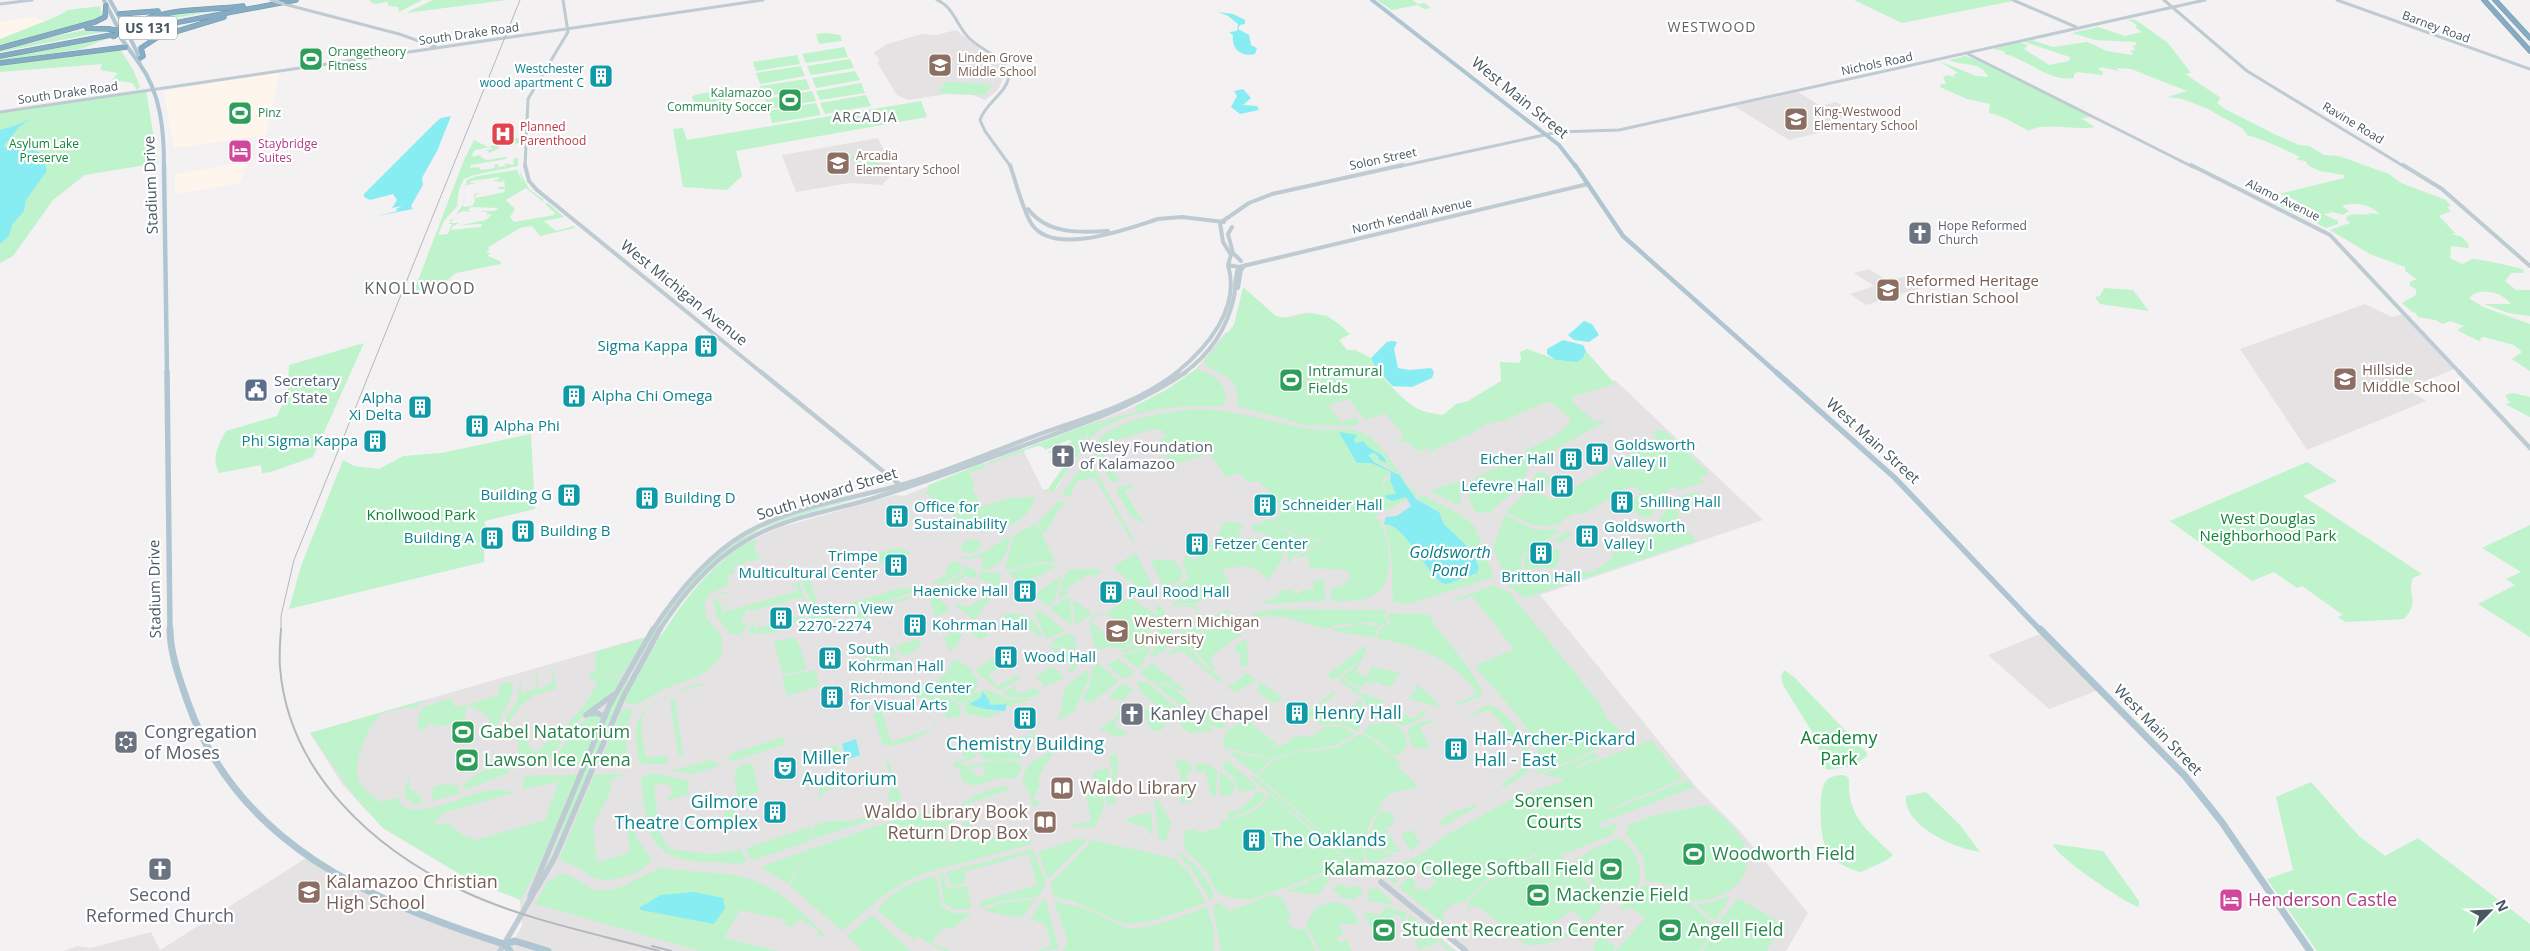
<svg xmlns="http://www.w3.org/2000/svg" width="2530" height="951" font-family="'Open Sans',sans-serif">
	<style>
		.commercial { fill: #fef6ec }
		.education { fill: #e5e2e4 }
		.green { fill: #bef3cb }
		.water { fill: #88ecf3 }
		.lines { fill: none; stroke-linecap: round; stroke-linejoin: round }
		.highway-casing { stroke: #7197af; stroke-width: 5.5 }
		.minor-far3 { stroke: #becbd2; stroke-width: 3 }
		.minor-far2 { stroke: #becbd2; stroke-width: 4 }
		.minor-far1 { stroke: #becbd2; stroke-width: 4.5 }
		.minor { stroke: #becbd2; stroke-width: 5.5 }
		.major-far3 { stroke: #afc6d2; stroke-width: 4 }
		.major-far2 { stroke: #afc6d2; stroke-width: 4.5 }
		.major-far1 { stroke: #afc6d2; stroke-width: 5.5 }
		.major { stroke: #afc6d2; stroke-width: 7 }
		.highway { stroke: #86acc3; stroke-width: 4.5 }
		.rail-far1 { stroke: #b3b8bc; stroke-width: 1 }
		.rail { stroke: #b3b8bc; stroke-width: 2 }
		.highway-bridge-casing { stroke: #7197af; stroke-width: 5.5; stroke-linecap: butt }
		.minor-bridge { stroke: #becbd2; stroke-width: 3 }
		.highway-bridge { stroke: #86acc3; stroke-width: 4.5 }
		.labels { text-anchor: middle; stroke-width: 4.5; stroke-linejoin: round; paint-order: stroke }
		.far-street-label { font-size: 12px; fill: #475861; stroke: #fff }
		.far-leisure-label { font-size: 12px; fill: #27864d; stroke: #fff; text-anchor: start }
		.far-education-label { font-size: 12px; fill: #785e54; stroke: #fff; text-anchor: start }
		.far-culture-label { font-size: 12px; fill: #0d838f; stroke: #fff; text-anchor: end }
		.far-health-label { font-size: 12px; fill: #be3a42; stroke: #fff; text-anchor: start }
		.far-park-label { font-size: 12px; fill: #10843a; stroke: #fff }
		.far-hotel-label { font-size: 12px; fill: #b23c85; stroke: #fff; text-anchor: start }
		.far-worship-label { font-size: 12px; fill: #5b616d; stroke: #fff; text-anchor: start }
		.far-neighbourhood-label { font-size: 14px; letter-spacing: 1px; fill: #5d6367; stroke: #fff }
		.shield { fill: #fff; stroke: #7e8a90; stroke-width: 1 }
		.shield-label { font-size: 14px; font-weight: bold; fill: #475861 }
		.street-label { font-size: 15px; fill: #475861; stroke: #fff }
		.education-label { font-size: 15px; fill: #785e54; stroke: #fff; text-anchor: start }
		.culture-label { font-size: 15px; fill: #0d838f; stroke: #fff; text-anchor: start }
		.leisure-label { font-size: 15px; fill: #27864d; stroke: #fff; text-anchor: start }
		.service-label { font-size: 15px; fill: #4e5e75; stroke: #fff; text-anchor: start }
		.worship-label { font-size: 15px; fill: #5b616d; stroke: #fff; text-anchor: start }
		.park-label { font-size: 15px; fill: #10843a; stroke: #fff }
		.neighbourhood-label { font-size: 16px; letter-spacing: 1px; fill: #5d6367; stroke: #fff }
		.water-label { font-size: 16px; font-style: italic; fill: #067e87; stroke: #fff }
		.near-culture-label { font-size: 18px; fill: #0d838f; stroke: #fff; text-anchor: start }
		.near-worship-label { font-size: 18px; fill: #5b616d; stroke: #fff; text-anchor: start }
		.near-leisure-label { font-size: 18px; fill: #27864d; stroke: #fff; text-anchor: start }
		.near-park-label { font-size: 18px; fill: #10843a; stroke: #fff }
		.near-education-label { font-size: 18px; fill: #785e54; stroke: #fff; text-anchor: start }
		.near-hotel-label { font-size: 18px; fill: #b23c85; stroke: #fff; text-anchor: start }
	</style>
	<rect width="100%" height="100%" fill="#f4f1f2"/>
	<!-- commercial -->
	<path class="commercial" d="M 34,17 L 45,21 L 0,39 L 0,22 Z
		M 280,72 L 266,135 L 174,148 L 164,91 Z
		M 247,162 L 240,183 L 175,194 L 175,174 Z"/>
	<!-- education -->
	<path class="education" d="M 956,30 L 1001,66 L 1004,76 L 998,90 L 985,100 L 973,95 L 946,94 L 908,100 L 897,95 L 878,64 L 879,59 L 874,53 L 876,51 L 887,44 L 922,34 L 936,35 Z
		M 1798,92 L 1821,106 L 1836,102 L 1857,114 L 1819,123 L 1831,130 L 1789,140 L 1734,106 Z
		M 878,138 L 894,172 L 882,185 L 850,183 L 796,192 L 782,155 Z
		M 1869,269 L 1888,281 L 1911,275 L 1927,286 L 1866,305 L 1850,294 L 1874,286 L 1854,273 Z
		M 2365,304 L 2392,317 L 2403,314 L 2454,369 L 2407,389 L 2426,401 L 2307,450 L 2240,349 Z
		M 1308,312 L 1414,439 L 1615,380 L 1763,520 L 1540,595 L 1697,788 L 1741,832 L 1808,913 L 1786,951 L 1466,951 L 1430,923 L 1427,926 L 1457,951 L 508,951 L 522,926 L 520,900 L 468,879 L 383,828 L 342,784 L 310,733 L 641,638 L 661,635 L 715,568 L 730,554 L 760,536 L 781,527 L 895,495 L 904,496 L 1022,448 L 1043,490 L 1056,489 L 1080,451 L 1083,436 L 1079,428 L 1135,406 L 1172,387 L 1194,371 L 1225,333 Z
		M 2043,633 L 2099,690 L 2049,709 L 1988,655 Z
		M 308,857 L 343,880 L 504,944 L 500,951 L 63,951 L 77,946 L 91,948 L 151,932 L 160,950 Z"/>
	<!-- green -->
	<path class="green" d="M 369,0 L 422,0 L 399,12 L 398,7 L 389,6 L 387,2 L 374,4 Z
		M 433,0 L 507,0 L 406,13 Z
		M 1377,0 L 1412,0 L 1418,4 L 1424,3 L 1431,8 L 1424,9 L 1418,5 L 1392,10 Z
		M 1854,0 L 2011,0 L 2013,1 L 1902,23 Z
		M 100,6 L 102,18 L 0,47 L 0,39 L 58,16 L 68,10 Z
		M 229,8 L 134,26 C 159,7 199,11 229,8 Z
		M 2127,19 L 2136,20 L 2168,43 L 2191,73 L 2185,74 L 2218,96 L 2220,98 L 2217,103 L 2225,109 L 2276,135 L 2299,145 L 2309,146 L 2324,155 L 2339,156 L 2389,174 L 2401,183 L 2446,200 L 2451,206 L 2447,207 L 2451,211 L 2439,216 L 2455,233 L 2452,234 L 2462,237 L 2469,245 L 2468,248 L 2451,246 L 2450,258 L 2462,264 C 2466,263 2471,259 2472,259 C 2476,258 2522,268 2524,270 L 2523,273 L 2511,273 L 2505,281 L 2516,290 L 2530,290 L 2530,316 L 2509,313 L 2484,304 L 2511,304 C 2502,292 2480,286 2469,298 L 2483,307 L 2530,324 L 2530,371 L 2512,359 L 2522,352 L 2514,345 L 2484,337 L 2480,338 L 2481,342 L 2457,330 L 2464,326 L 2450,321 L 2443,324 L 2435,320 L 2418,317 L 2416,313 L 2412,312 L 2402,303 L 2416,295 L 2416,289 L 2410,286 L 2410,282 L 2417,279 L 2405,271 L 2405,267 L 2370,254 L 2330,230 L 2350,223 L 2346,219 L 2347,216 L 2356,214 L 2370,215 L 2368,213 L 2379,214 C 2370,204 2356,202 2342,206 L 2349,211 L 2343,215 L 2329,211 L 2332,213 L 2323,214 L 2338,221 L 2338,224 L 2326,228 L 2276,204 L 2298,201 L 2280,194 L 2283,193 L 2344,178 L 2344,175 L 2320,171 L 2309,166 L 2305,161 L 2295,159 L 2300,157 C 2283,149 2266,140 2247,135 L 2242,128 L 2206,108 L 2182,99 L 2168,97 L 2187,91 L 2131,69 L 2116,68 L 2119,71 L 2101,67 L 2098,69 L 2103,72 L 2102,75 L 2078,72 L 2074,74 L 2074,78 C 2047,81 2033,62 2005,54 L 2004,51 L 1993,49 L 2019,42 L 2028,45 L 2024,49 L 2049,65 L 2069,61 L 2070,57 L 2024,42 L 2032,40 L 2053,47 L 2087,42 L 2107,51 L 2132,55 L 2133,53 L 2130,51 L 2135,50 L 2132,46 L 2137,45 L 2135,42 L 2095,40 L 2072,33 L 2098,27 L 2125,36 L 2142,32 L 2135,27 L 2137,25 Z
		M 88,29 L 108,31 L 0,52 L 0,49 Z
		M 827,33 L 840,35 L 842,41 L 819,44 L 816,34 Z
		M 109,38 L 81,49 L 0,61 L 0,57 Z
		M 844,47 L 848,57 L 806,63 L 802,54 Z
		M 120,49 L 134,71 L 140,88 L 135,90 L 136,88 L 132,83 L 112,80 L 118,73 L 100,70 L 102,64 L 0,72 L 0,64 Z
		M 797,55 L 800,64 L 756,71 L 753,62 Z
		M 1965,56 L 1977,60 L 2095,119 L 2089,117 L 2082,119 L 2095,127 C 2076,131 2043,121 2029,131 C 2017,125 2002,115 1989,113 L 1990,104 L 1967,99 L 1940,87 L 1941,84 L 1946,84 L 1943,77 L 1948,75 L 1956,78 L 1953,75 L 1958,73 L 1939,61 L 1976,76 L 1988,77 C 1982,61 1961,66 1949,60 Z
		M 850,59 L 854,68 L 811,75 L 807,66 Z
		M 801,66 L 805,76 L 760,84 L 756,73 Z
		M 855,71 L 860,80 L 816,88 L 812,78 Z
		M 806,79 L 810,89 L 763,97 L 760,86 Z
		M 946,82 L 992,84 L 985,95 L 938,93 Z
		M 861,83 L 865,93 L 820,100 L 816,91 Z
		M 726,89 L 729,100 L 699,104 L 694,103 L 692,97 L 695,95 Z
		M 146,90 L 158,163 L 85,175 L 53,200 L 13,256 L 0,263 L 0,113 Z
		M 812,91 L 816,101 L 768,109 L 765,99 Z
		M 866,95 L 871,106 L 825,114 L 820,103 Z
		M 921,101 L 927,117 L 736,151 L 742,176 L 727,190 L 683,187 L 673,129 L 683,128 L 687,140 Z
		M 816,103 L 821,115 L 772,123 L 769,111 Z
		M 520,137 L 519,143 L 516,144 L 514,140 L 497,145 L 500,148 L 486,154 L 489,152 L 486,150 L 493,149 L 490,147 L 475,150 L 472,154 L 473,157 L 482,154 L 480,156 L 486,160 L 506,157 L 506,159 L 470,165 L 470,168 L 479,167 L 481,170 L 495,168 L 494,165 L 499,164 L 498,167 L 506,166 L 504,163 L 514,165 L 513,159 L 518,158 L 518,166 L 474,175 L 464,179 L 459,189 L 457,206 L 444,221 L 438,235 L 448,234 L 452,224 L 449,224 L 451,219 L 453,219 L 450,223 L 459,223 L 452,227 L 451,230 L 481,227 L 482,224 L 461,225 L 486,220 L 492,214 L 487,215 L 487,212 L 475,211 L 495,211 L 498,208 L 471,207 L 468,210 L 472,212 L 463,211 L 456,215 L 464,203 L 465,192 L 463,207 L 472,206 L 475,201 L 474,194 L 482,193 L 475,195 L 476,198 L 505,192 L 504,189 L 497,189 L 501,186 L 505,188 L 504,179 L 503,182 L 492,181 L 499,179 L 499,177 L 471,181 L 470,183 L 477,183 L 466,185 L 464,190 L 467,180 L 477,176 L 517,170 L 523,183 L 519,170 L 529,189 L 544,200 L 542,201 L 526,188 L 506,200 L 515,209 L 510,217 L 514,222 L 554,215 L 555,213 L 545,204 L 548,203 L 564,217 L 544,221 L 556,231 L 574,226 L 575,228 L 540,236 L 532,226 L 520,228 L 487,248 L 490,249 L 486,252 L 490,253 L 488,256 L 500,261 L 501,264 L 456,273 L 432,293 L 414,291 L 464,160 L 474,140 L 488,147 Z
		M 873,152 L 883,171 L 860,176 L 851,156 Z
		M 1243,287 L 1276,316 L 1288,318 L 1311,313 L 1327,316 L 1339,324 L 1350,334 L 1339,340 L 1347,350 L 1355,350 L 1371,358 C 1373,370 1405,402 1416,408 C 1424,412 1434,414 1443,415 L 1456,404 L 1468,401 L 1501,381 L 1500,362 L 1519,363 L 1521,359 L 1520,352 L 1527,349 L 1561,361 L 1583,358 L 1586,351 L 1615,384 L 1572,397 L 1574,399 L 1571,400 L 1595,422 L 1602,420 L 1604,422 L 1531,463 L 1520,485 L 1490,513 L 1475,512 L 1468,497 L 1467,484 L 1470,485 L 1476,477 L 1527,453 L 1526,450 C 1543,443 1563,434 1571,419 L 1550,402 L 1544,403 L 1505,420 L 1484,425 L 1473,433 L 1431,451 L 1426,448 L 1421,452 L 1405,441 L 1396,441 L 1393,438 L 1399,440 L 1404,436 L 1385,413 L 1365,420 L 1349,399 L 1328,405 L 1341,422 L 1357,417 L 1358,423 L 1354,426 L 1305,425 L 1238,406 C 1237,403 1238,396 1237,391 C 1233,373 1213,374 1203,362 L 1234,325 Z
		M 2104,288 L 2133,290 L 2149,311 L 2100,304 L 2095,297 L 2100,296 Z
		M 364,343 L 313,457 L 271,472 L 262,473 L 261,465 L 219,473 C 211,457 218,446 226,431 L 277,416 L 288,392 L 289,365 Z
		M 2401,365 L 2418,375 L 2405,380 L 2387,370 Z
		M 1196,369 C 1213,373 1229,385 1225,404 L 1220,406 C 1183,405 1141,408 1108,425 C 1100,429 1093,437 1086,441 C 1089,421 1122,416 1138,411 L 1135,406 L 1166,390 Z
		M 2513,393 L 2530,397 L 2530,417 L 2505,404 L 2510,403 L 2505,395 Z
		M 1199,409 C 1239,410 1274,424 1312,429 C 1331,432 1351,425 1368,436 C 1386,448 1398,472 1411,489 L 1418,493 L 1414,497 C 1408,487 1403,478 1394,471 C 1385,464 1371,465 1368,453 L 1377,455 L 1377,459 L 1383,463 L 1387,460 C 1380,452 1368,451 1364,441 L 1355,443 L 1354,439 L 1357,437 L 1347,443 L 1357,463 L 1371,463 L 1391,472 L 1390,477 L 1383,477 L 1382,483 L 1385,490 L 1381,496 L 1383,501 L 1382,495 L 1386,489 L 1383,483 L 1387,479 L 1392,482 L 1396,494 L 1388,501 L 1404,497 L 1408,498 L 1387,510 L 1379,509 L 1377,512 L 1381,513 L 1374,517 L 1382,523 L 1380,524 C 1385,530 1388,547 1389,556 C 1391,599 1366,602 1331,601 L 1331,589 L 1336,586 L 1339,588 L 1349,580 L 1349,575 L 1346,570 L 1310,568 L 1308,556 L 1293,559 L 1324,541 C 1304,537 1287,534 1274,518 L 1280,515 L 1278,509 L 1280,508 L 1275,496 L 1258,481 L 1247,482 L 1241,473 L 1226,477 L 1211,456 L 1207,454 L 1170,466 L 1169,465 L 1171,464 L 1157,442 L 1166,436 L 1162,430 L 1154,429 L 1106,443 L 1100,449 L 1118,479 L 1121,480 L 1112,483 L 1091,449 C 1109,418 1167,412 1199,409 Z
		M 1103,419 L 1084,438 L 1086,443 L 1053,492 L 1044,490 L 1048,489 L 1062,469 L 1059,466 L 1063,465 L 1073,451 L 1061,449 L 1056,456 L 1048,452 L 1072,442 L 1069,440 L 1045,450 L 1043,447 L 1038,446 L 1025,450 L 1023,453 L 1019,453 L 992,463 L 992,465 L 989,462 Z
		M 1657,429 L 1667,433 L 1709,473 L 1700,477 L 1704,482 L 1681,489 L 1670,487 L 1660,504 L 1632,486 L 1583,514 L 1576,513 L 1562,520 L 1562,523 C 1541,530 1524,522 1506,512 L 1527,491 L 1536,474 L 1541,471 L 1552,479 L 1541,493 L 1552,500 L 1601,472 L 1654,438 L 1656,436 L 1654,432 Z
		M 531,434 L 535,509 L 485,521 L 484,562 L 289,609 L 301,566 L 343,460 L 354,466 L 379,469 L 403,456 L 441,453 Z
		M 2307,462 L 2337,481 L 2303,496 L 2422,574 L 2413,578 C 2406,594 2421,601 2404,619 L 2345,622 L 2338,617 L 2343,615 L 2302,586 L 2297,588 L 2274,572 L 2252,581 L 2170,521 Z
		M 983,463 L 987,467 L 969,472 L 975,486 L 972,488 L 981,505 L 950,514 L 926,493 L 929,485 Z
		M 1081,467 L 1089,468 L 1096,471 L 1135,542 L 1132,542 L 1095,478 L 1078,480 L 1071,492 L 1073,494 L 1071,497 L 1062,495 Z
		M 1455,482 L 1460,483 L 1461,502 L 1458,505 L 1429,491 Z
		M 1130,484 L 1135,487 L 1124,491 L 1145,524 L 1131,516 L 1116,491 L 1118,488 Z
		M 887,490 L 790,518 L 760,529 L 730,548 L 701,576 L 652,639 L 629,677 L 556,848 L 546,869 C 555,849 561,829 569,809 C 605,716 657,588 746,535 C 786,511 842,504 887,490 Z
		M 1638,492 L 1658,506 L 1652,515 L 1644,518 L 1632,510 L 1621,507 L 1639,495 Z
		M 1697,492 L 1699,494 L 1682,501 C 1671,518 1685,529 1697,541 L 1525,598 L 1507,585 L 1508,581 L 1522,577 L 1594,571 L 1613,558 L 1610,555 L 1618,550 L 1623,552 L 1652,532 L 1649,530 C 1671,512 1664,498 1697,492 Z
		M 1423,495 L 1461,515 L 1474,525 L 1494,577 L 1408,604 L 1393,602 L 1391,553 L 1384,524 C 1402,524 1428,566 1438,580 L 1462,580 L 1479,567 L 1471,550 L 1444,524 L 1442,516 L 1436,510 L 1416,498 Z
		M 1036,497 L 1030,510 L 1016,523 L 988,532 L 971,529 L 952,515 L 1010,498 Z
		M 1059,501 L 1063,501 L 1065,506 L 1061,506 L 1045,533 L 1043,533 L 1038,522 Z
		M 1505,515 L 1533,529 L 1561,530 L 1521,556 L 1522,569 L 1504,574 L 1493,548 Z
		M 1272,519 L 1290,534 L 1321,542 L 1293,556 L 1288,565 C 1287,561 1289,555 1286,550 C 1279,534 1258,535 1249,527 Z
		M 1230,521 L 1232,523 L 1238,522 L 1244,528 L 1238,530 L 1241,539 C 1257,535 1288,537 1282,561 L 1267,580 C 1255,562 1240,565 1222,570 L 1231,586 L 1230,591 L 1194,603 L 1203,619 L 1228,610 L 1231,612 L 1179,632 L 1177,628 L 1195,621 L 1198,613 L 1192,607 L 1175,607 L 1170,599 L 1182,606 L 1193,604 L 1179,603 L 1166,590 L 1187,580 L 1187,573 L 1182,563 L 1185,561 L 1183,555 L 1196,560 L 1199,557 L 1196,556 L 1199,552 L 1209,552 L 1211,548 L 1201,547 L 1206,544 L 1224,547 L 1227,542 L 1217,536 L 1224,523 Z
		M 1037,523 L 1055,562 L 1035,563 L 1005,571 L 1014,535 Z
		M 2530,525 L 2530,637 L 2478,604 L 2515,585 L 2506,579 L 2521,572 L 2482,548 Z
		M 1568,531 L 1573,534 L 1560,543 L 1554,540 L 1527,557 L 1534,562 L 1556,548 L 1560,551 L 1556,568 L 1525,569 L 1524,556 Z
		M 1011,535 C 1007,554 1001,570 980,570 L 984,560 L 982,557 L 967,559 L 957,557 C 982,559 990,546 1011,535 Z
		M 754,539 L 758,543 L 754,545 L 757,556 L 761,555 L 761,558 L 734,566 L 735,573 L 726,576 L 728,578 L 729,585 L 711,593 L 704,603 L 707,619 L 720,634 L 723,641 L 720,650 L 724,648 C 714,677 686,679 662,690 C 649,696 642,706 627,704 L 625,699 C 656,642 695,570 754,539 Z
		M 971,539 L 980,541 L 981,547 C 976,554 967,555 961,549 L 961,544 Z
		M 897,548 L 909,551 L 910,555 C 899,554 887,563 875,563 L 872,554 Z
		M 1134,553 L 1136,553 L 1152,586 L 1142,591 L 1113,568 Z
		M 1157,559 L 1175,561 L 1183,573 L 1182,577 L 1177,582 L 1163,586 L 1151,562 Z
		M 955,561 L 962,565 L 960,573 L 939,585 L 932,583 L 945,575 L 948,566 Z
		M 1047,564 L 1057,566 L 1026,583 L 1029,586 L 1026,588 L 1008,573 L 1033,565 Z
		M 965,566 L 977,571 L 976,578 L 966,576 L 946,588 L 943,586 L 961,574 Z
		M 821,568 L 823,574 L 818,570 L 810,572 L 809,576 L 817,603 L 819,605 L 828,602 L 829,605 L 814,608 L 798,575 Z
		M 1071,569 L 1098,569 L 1102,572 L 1093,578 L 1089,574 L 1065,589 L 1069,593 L 1057,600 L 1065,574 Z
		M 980,572 L 999,573 L 1001,576 L 999,587 L 990,588 L 988,583 L 978,577 Z
		M 1062,576 L 1053,603 L 1047,606 L 1034,594 Z
		M 1322,577 L 1324,578 L 1325,601 L 1258,604 L 1280,595 L 1278,591 L 1293,590 L 1294,594 L 1298,594 L 1302,590 L 1313,590 L 1313,581 L 1322,580 Z
		M 799,582 L 807,604 L 802,597 L 751,611 L 750,609 L 744,611 L 745,615 L 741,617 L 742,623 L 746,622 L 747,626 L 740,634 L 731,635 L 717,617 L 713,601 L 722,592 L 731,592 L 720,595 L 717,599 L 720,605 L 734,602 L 721,606 L 723,612 L 798,591 L 796,585 L 784,587 Z
		M 1494,585 L 1510,593 L 1600,704 C 1604,709 1604,715 1607,719 C 1614,726 1620,727 1622,738 L 1536,775 C 1553,739 1494,694 1475,666 L 1514,649 L 1472,596 L 1455,602 L 1453,600 Z
		M 899,588 L 914,589 L 918,591 L 828,618 L 807,618 L 814,610 L 833,605 L 834,608 L 837,608 Z
		M 997,589 L 975,620 L 955,606 L 960,604 L 968,607 L 990,594 L 985,590 Z
		M 931,592 L 949,608 L 950,610 L 936,617 L 927,593 Z
		M 914,595 L 907,600 L 892,604 L 894,611 L 886,613 L 874,609 L 860,625 L 856,613 L 862,610 Z
		M 1069,597 L 1070,598 L 1072,626 L 1050,608 Z
		M 1130,597 L 1156,615 L 1158,613 L 1155,608 L 1157,605 L 1165,610 L 1167,619 L 1124,648 L 1119,649 L 1110,646 L 1099,650 L 1094,646 L 1090,628 L 1101,632 L 1104,630 L 1104,638 L 1114,634 L 1115,626 L 1124,622 L 1103,613 C 1097,616 1091,617 1093,624 L 1100,628 L 1099,630 L 1089,626 C 1090,615 1100,611 1110,613 L 1108,611 Z
		M 1076,601 L 1092,614 L 1075,625 L 1073,602 Z
		M 808,605 L 810,610 L 807,615 L 774,633 L 748,633 L 753,621 L 764,617 L 753,622 L 754,629 L 808,614 L 807,607 L 795,609 Z
		M 1277,609 L 1382,610 L 1387,611 L 1383,616 L 1388,622 L 1381,626 L 1372,622 L 1336,625 L 1325,629 L 1285,617 L 1250,616 L 1256,612 Z
		M 1034,611 L 1042,611 L 1065,631 L 1046,639 Z
		M 1015,613 C 1032,615 1038,624 1043,639 L 1016,619 L 1011,622 L 1001,614 Z
		M 1391,613 L 1407,614 L 1408,616 L 1409,613 L 1430,615 C 1433,620 1434,625 1437,629 C 1446,640 1485,684 1482,696 L 1456,706 L 1455,704 L 1477,694 C 1453,656 1412,645 1371,637 L 1377,637 L 1379,630 L 1391,622 L 1386,617 Z
		M 1232,614 L 1236,619 L 1198,633 L 1193,638 L 1185,640 L 1181,633 Z
		M 995,618 L 991,620 L 998,623 L 991,631 L 986,627 L 983,629 L 988,635 L 983,639 L 971,634 L 976,622 Z
		M 1168,621 L 1174,635 L 1155,645 L 1157,630 Z
		M 1237,621 L 1244,632 L 1212,656 L 1211,663 L 1216,669 L 1213,670 L 1186,642 L 1199,634 Z
		M 1360,624 L 1378,626 L 1375,636 L 1369,637 L 1328,630 Z
		M 956,630 L 962,634 L 958,643 L 950,652 L 944,638 L 950,632 Z
		M 1151,632 L 1152,646 L 1121,653 L 1121,652 Z
		M 1069,633 L 1075,638 L 1076,652 L 1051,643 L 1053,640 Z
		M 1176,636 L 1179,641 L 1151,658 L 1154,647 Z
		M 793,637 L 798,642 L 807,669 L 783,675 L 774,642 Z
		M 645,638 L 623,674 L 600,678 L 622,676 L 614,692 L 572,726 L 549,760 L 539,766 L 521,767 L 518,743 L 507,730 C 523,727 526,736 530,748 L 537,752 C 560,730 588,710 598,679 L 590,681 L 590,673 L 596,672 L 595,652 Z
		M 919,639 L 921,645 L 907,656 L 898,652 L 897,645 Z
		M 1244,640 L 1247,640 L 1248,666 L 1245,667 L 1240,664 L 1240,654 L 1233,648 Z
		M 1184,642 L 1203,664 L 1223,680 L 1219,682 L 1181,650 L 1172,655 L 1168,653 Z
		M 1368,644 L 1361,661 C 1355,663 1342,675 1333,680 L 1327,675 Z
		M 1051,645 L 1077,655 C 1079,661 1077,670 1071,673 L 1068,671 L 1072,667 L 1049,647 Z
		M 894,647 L 895,654 C 879,654 875,666 863,667 L 865,656 Z
		M 1151,648 L 1139,669 L 1121,655 L 1150,648 Z
		M 892,657 L 901,660 L 886,671 L 867,673 L 882,659 Z
		M 996,657 L 1004,664 L 988,675 L 998,686 L 1017,675 L 1020,678 L 1000,691 L 976,672 L 980,666 Z
		M 1117,658 L 1135,672 L 1124,679 L 1106,664 L 1114,662 Z
		M 958,660 L 968,667 L 978,680 L 976,689 L 961,705 L 936,681 L 946,673 L 952,662 Z
		M 1098,663 L 1119,681 L 1092,702 L 1083,701 L 1091,680 L 1091,670 Z
		M 1152,663 L 1185,690 L 1185,692 L 1165,683 L 1150,681 L 1140,672 Z
		M 1360,663 L 1356,673 L 1366,676 L 1375,683 L 1374,685 L 1365,682 L 1360,688 L 1342,677 Z
		M 1051,666 L 1065,678 L 1040,688 L 1044,684 L 1035,677 Z
		M 1371,667 L 1400,672 L 1392,685 L 1388,687 L 1370,679 L 1368,674 Z
		M 553,668 L 556,689 L 534,695 L 517,709 L 506,727 L 506,718 L 518,699 L 520,679 L 522,693 L 536,689 L 536,675 L 532,675 L 537,673 L 538,689 L 552,683 L 552,670 L 548,670 Z
		M 815,670 L 819,684 L 817,687 L 787,696 L 783,678 L 784,676 Z
		M 1088,670 L 1089,678 L 1074,712 L 1056,720 C 1064,708 1061,708 1063,695 C 1065,683 1079,676 1088,670 Z
		M 1784,670 L 1794,677 L 1867,753 L 1867,756 L 1852,766 L 1826,770 L 1814,735 L 1783,685 L 1781,676 Z
		M 1247,673 L 1282,697 L 1281,700 L 1272,703 L 1259,693 L 1257,688 L 1260,683 L 1257,680 L 1236,692 L 1227,688 Z
		M 1341,678 L 1359,690 L 1358,692 L 1385,701 L 1378,706 L 1379,709 L 1366,705 L 1364,699 L 1338,680 Z
		M 509,682 L 513,684 C 513,707 500,709 499,726 L 491,729 L 489,716 L 469,706 L 469,704 L 499,695 L 499,685 Z
		M 933,682 L 961,708 L 960,717 L 956,718 L 954,715 L 950,718 L 943,716 L 949,707 L 915,696 L 919,693 L 918,687 Z
		M 1137,682 L 1147,682 L 1171,702 L 1169,712 L 1172,703 L 1180,710 L 1171,717 L 1176,708 L 1168,714 L 1142,694 Z
		M 1152,682 L 1174,688 L 1190,703 L 1184,708 Z
		M 700,683 L 703,685 C 687,690 647,698 642,718 C 639,728 645,746 646,757 L 666,756 L 668,762 L 665,764 L 641,764 C 637,758 637,748 636,741 C 631,701 672,695 700,683 Z
		M 1125,683 L 1134,691 L 1129,692 L 1124,700 L 1109,699 L 1115,689 Z
		M 1417,684 L 1430,695 L 1440,708 L 1408,698 L 1415,692 Z
		M 1016,685 L 1015,690 L 1020,694 L 1034,688 L 1042,693 C 1034,698 1010,700 1002,694 Z
		M 1344,688 L 1363,702 L 1359,732 L 1342,724 L 1322,725 L 1312,717 L 1308,719 L 1304,716 L 1333,691 L 1336,693 L 1315,711 L 1327,721 L 1335,720 L 1360,700 Z
		M 984,690 C 995,690 1001,698 1011,700 C 1019,701 1024,696 1032,700 L 1016,704 L 1010,707 L 1006,704 L 989,705 L 984,692 L 980,698 L 969,704 L 979,705 L 990,711 L 1004,712 L 987,718 L 965,713 C 962,700 973,692 984,690 Z
		M 450,698 L 455,707 L 467,704 L 464,721 L 434,727 L 434,724 L 428,724 L 424,729 L 418,730 L 418,716 L 423,707 Z
		M 675,699 L 683,755 L 678,755 L 670,700 Z
		M 424,700 L 414,709 L 410,707 C 403,709 386,710 380,715 C 368,726 350,766 360,783 C 364,790 374,796 380,802 L 397,797 L 403,807 C 437,820 480,778 514,793 L 442,813 L 441,817 L 436,819 L 436,825 L 448,823 L 463,835 L 475,840 L 545,820 L 558,783 L 556,782 L 564,775 L 578,774 L 539,865 L 521,900 L 468,879 L 383,828 L 357,800 L 310,733 Z
		M 881,705 L 888,707 L 882,712 L 891,742 L 933,728 L 935,722 L 938,723 C 930,735 897,748 883,745 L 873,715 Z
		M 1150,705 L 1168,719 L 1161,731 L 1151,730 L 1144,714 Z
		M 1388,705 L 1413,719 L 1423,710 L 1427,712 L 1417,721 L 1403,726 L 1384,717 L 1384,711 Z
		M 1487,705 C 1503,704 1538,750 1529,768 C 1525,778 1512,782 1504,787 L 1500,784 L 1514,776 L 1524,766 L 1522,763 L 1529,757 L 1490,710 L 1466,717 Z
		M 1120,707 L 1124,708 L 1114,726 L 1126,731 L 1126,735 L 1113,737 L 1107,731 L 1098,730 L 1118,716 Z
		M 626,708 L 633,711 L 626,729 L 627,757 L 616,764 L 599,765 L 621,711 Z
		M 1199,710 L 1204,714 L 1208,711 L 1227,727 C 1216,732 1200,721 1192,715 Z
		M 590,716 L 599,716 L 602,719 L 582,765 L 556,766 C 552,753 579,724 590,716 Z
		M 1189,716 L 1211,728 L 1211,731 L 1189,733 L 1179,724 Z
		M 1250,716 L 1253,725 L 1279,746 L 1225,748 L 1223,740 L 1226,732 Z
		M 1433,720 L 1434,722 L 1420,726 L 1430,749 L 1415,748 L 1410,742 L 1408,729 L 1418,723 Z
		M 1386,722 C 1399,725 1409,732 1406,747 L 1400,755 L 1393,755 L 1380,742 L 1363,733 L 1369,725 Z
		M 1341,726 L 1355,734 L 1334,746 L 1292,752 L 1273,759 L 1226,748 L 1280,747 L 1296,736 L 1310,737 L 1325,727 Z
		M 1030,730 L 1032,730 L 1035,737 L 1030,748 L 1001,748 L 1010,737 L 1032,736 Z
		M 1360,734 C 1378,740 1387,753 1401,764 L 1398,768 L 1413,780 L 1417,788 L 1392,792 L 1379,804 L 1382,807 L 1371,819 L 1366,836 L 1363,864 L 1346,852 L 1363,866 L 1359,869 L 1333,846 L 1340,847 L 1338,845 L 1331,845 L 1297,816 L 1297,812 L 1335,843 L 1257,775 L 1274,761 L 1292,753 L 1336,748 Z
		M 783,737 L 786,742 L 783,745 L 734,761 L 728,760 L 730,754 Z
		M 1651,740 L 1683,779 L 1608,809 L 1608,811 L 1688,780 L 1694,787 L 1597,824 L 1604,828 L 1617,823 L 1614,834 L 1567,853 L 1559,852 L 1603,901 L 1601,907 L 1588,922 L 1584,922 L 1573,910 L 1552,924 L 1559,932 L 1567,933 L 1581,924 L 1582,928 C 1571,937 1538,949 1525,944 L 1480,908 L 1470,905 L 1470,910 L 1467,910 L 1470,899 L 1485,883 L 1537,855 L 1536,853 L 1484,881 L 1464,903 L 1462,901 L 1459,904 L 1455,902 L 1442,914 L 1445,918 L 1442,921 L 1450,927 L 1454,925 L 1452,928 L 1449,928 L 1399,887 L 1409,876 L 1417,883 L 1413,886 L 1418,891 L 1422,888 L 1427,891 L 1436,881 L 1429,875 L 1432,872 L 1423,865 L 1420,867 L 1417,863 L 1402,868 L 1394,877 L 1398,881 L 1395,884 L 1385,876 L 1390,868 L 1418,856 L 1448,834 L 1512,799 L 1564,781 L 1561,778 L 1543,774 L 1594,752 L 1599,757 L 1576,766 L 1577,768 Z
		M 972,741 L 976,753 L 974,758 L 961,762 L 963,766 L 973,764 L 969,769 L 971,771 L 974,770 L 976,777 L 985,774 L 982,765 L 971,769 L 974,764 C 983,762 1013,758 1021,764 C 1023,771 1018,776 1013,779 L 1000,778 L 974,786 L 968,782 L 964,783 L 961,776 L 958,777 L 961,774 L 959,768 L 956,769 L 953,763 L 965,759 L 960,745 Z
		M 975,744 L 994,750 L 1017,753 L 1023,759 L 987,760 L 979,754 Z
		M 837,745 L 839,750 L 836,754 L 840,756 L 842,761 L 827,766 L 823,749 Z
		M 1055,750 C 1050,761 1035,774 1040,785 L 1033,800 L 1039,801 L 1039,805 L 1033,807 L 1028,790 L 1023,782 C 1023,762 1040,757 1055,750 Z
		M 1228,751 L 1272,760 L 1255,774 Z
		M 1117,754 C 1119,774 1114,784 1115,803 L 1106,805 L 1106,791 L 1113,775 L 1109,755 Z
		M 1226,759 L 1257,787 L 1256,789 L 1239,792 L 1234,778 L 1222,768 Z
		M 711,760 L 721,765 L 693,774 L 670,771 Z
		M 1178,760 L 1190,762 L 1193,772 L 1186,774 L 1194,800 L 1181,804 L 1180,773 L 1175,762 Z
		M 501,762 L 512,763 L 508,773 L 463,791 L 464,784 L 482,771 L 492,769 Z
		M 752,762 L 759,792 L 738,799 L 734,775 L 740,766 Z
		M 889,762 L 902,800 L 890,804 L 888,796 L 892,783 L 886,763 Z
		M 1196,762 L 1210,765 L 1217,770 L 1216,796 L 1211,796 L 1205,770 L 1197,772 Z
		M 1109,768 L 1109,778 L 1102,791 L 1104,807 L 1095,827 L 1074,828 L 1072,823 L 1075,822 L 1076,825 L 1091,821 L 1086,797 L 1095,771 Z
		M 1220,771 L 1235,784 L 1232,795 L 1223,796 L 1219,793 Z
		M 651,773 L 693,781 L 688,782 L 689,794 L 670,800 L 667,798 L 672,795 L 671,785 L 666,786 L 665,782 L 654,787 L 660,834 L 670,849 L 709,854 L 741,850 L 747,861 C 737,866 724,862 713,862 C 648,862 648,835 641,781 L 643,776 Z
		M 595,774 L 626,774 L 610,780 L 611,790 L 593,826 L 597,863 L 630,852 L 626,820 L 632,818 L 637,839 L 652,859 C 642,875 611,883 594,878 C 590,876 588,873 584,871 C 577,866 567,864 559,859 Z
		M 562,775 L 554,783 L 523,789 L 523,778 L 527,776 Z
		M 1844,775 L 1849,778 C 1847,819 1868,830 1893,855 L 1887,860 L 1861,872 C 1850,870 1835,862 1828,853 C 1820,842 1817,791 1826,781 C 1830,776 1838,775 1844,775 Z
		M 1255,776 L 1296,811 L 1295,815 L 1250,777 Z
		M 410,777 L 409,791 L 415,790 L 415,795 L 420,793 L 420,802 L 425,801 L 423,803 L 414,804 L 405,797 L 405,785 Z
		M 832,777 L 834,779 L 840,777 L 845,785 L 821,793 L 822,797 L 818,798 L 820,786 Z
		M 2311,782 L 2359,836 L 2385,856 L 2418,838 L 2530,924 L 2530,951 L 2317,951 L 2267,879 L 2293,870 L 2276,797 Z
		M 445,784 L 459,786 L 459,794 L 432,801 L 433,787 Z
		M 1002,786 L 1008,787 L 1011,793 L 1008,790 L 962,806 L 961,804 L 976,795 Z
		M 1260,791 L 1265,796 L 1264,800 L 1247,812 L 1228,818 L 1226,813 L 1241,810 L 1241,807 L 1252,799 L 1255,792 Z
		M 1926,792 L 1960,825 L 1980,852 C 1955,849 1902,825 1906,796 Z
		M 1268,794 L 1350,863 L 1254,899 L 1235,899 L 1220,894 L 1214,888 L 1207,872 L 1185,849 L 1183,840 L 1185,830 L 1196,830 L 1198,833 L 1221,827 L 1221,821 C 1237,817 1265,812 1268,794 Z
		M 1154,798 L 1158,800 L 1171,822 L 1166,841 L 1159,839 Z
		M 1472,800 L 1477,807 L 1443,826 L 1438,822 L 1452,813 L 1475,805 Z
		M 954,805 L 955,808 L 937,815 L 940,823 L 952,818 L 952,825 L 945,826 L 946,843 L 963,840 L 962,824 L 972,820 L 972,824 L 967,827 L 973,843 L 1026,828 L 1032,844 L 925,873 C 892,885 868,909 842,931 L 790,886 L 807,850 L 916,813 L 928,811 L 931,817 L 937,812 Z
		M 1708,805 C 1720,814 1733,824 1740,837 C 1763,875 1727,901 1692,901 L 1676,886 L 1646,881 L 1643,856 L 1626,834 L 1628,825 L 1655,815 Z
		M 897,807 L 901,807 L 900,811 L 810,840 L 814,826 L 817,824 L 828,821 L 854,821 Z
		M 734,808 L 741,825 L 735,830 L 727,828 L 723,817 L 726,811 Z
		M 1381,811 L 1392,813 L 1395,817 L 1392,820 L 1394,825 L 1385,828 L 1400,852 L 1390,852 L 1366,845 L 1376,816 Z
		M 1151,812 L 1153,837 L 1145,827 L 1126,821 L 1127,818 Z
		M 812,826 L 809,841 L 754,860 L 751,859 L 746,850 L 746,848 Z
		M 1412,830 L 1420,843 L 1411,851 L 1401,834 Z
		M 1620,838 C 1641,853 1651,886 1623,900 C 1617,903 1614,903 1608,900 L 1576,864 L 1577,859 L 1593,849 Z
		M 1076,839 L 1088,839 L 1048,879 L 1038,852 Z
		M 1092,840 L 1173,858 L 1188,871 L 1206,903 L 1149,922 L 1128,924 L 1109,918 L 1074,901 L 1054,897 L 1050,884 Z
		M 2053,844 L 2103,851 L 2139,901 L 2139,907 C 2125,903 2055,856 2053,844 Z
		M 1365,847 L 1392,854 L 1393,855 L 1371,864 L 1365,855 Z
		M 1033,849 L 1046,883 L 1038,897 L 1001,901 L 977,908 L 982,904 L 981,901 L 1037,885 L 1029,854 L 964,872 L 966,882 L 952,887 L 946,872 Z
		M 1174,850 C 1193,860 1208,877 1214,897 L 1210,900 L 1192,870 Z
		M 806,851 L 789,884 L 763,869 L 765,865 Z
		M 662,867 C 686,873 708,871 732,875 C 772,880 797,908 825,935 L 816,936 L 819,931 L 800,919 L 792,927 L 784,925 L 786,920 L 740,910 L 724,938 L 778,951 L 700,951 L 535,904 L 547,882 L 561,874 C 574,875 581,884 592,889 C 614,897 644,874 662,867 Z
		M 944,873 L 946,885 L 949,889 L 967,886 L 971,909 L 952,909 L 944,903 L 940,874 Z
		M 1323,875 L 1329,876 L 1330,879 L 1318,895 L 1286,891 Z
		M 936,876 L 942,907 L 953,913 L 972,913 L 952,929 L 944,928 L 935,937 L 933,943 L 950,951 L 943,951 L 917,936 L 914,940 L 878,911 C 887,892 917,880 936,876 Z
		M 1339,883 L 1348,888 L 1358,885 L 1363,893 L 1353,899 L 1342,898 L 1333,889 Z
		M 1643,885 L 1675,889 L 1714,925 L 1713,932 L 1700,951 L 1616,951 L 1647,916 L 1644,917 L 1629,907 L 1625,911 L 1619,907 L 1636,897 Z
		M 1377,888 L 1392,901 L 1392,904 L 1367,901 L 1369,889 Z
		M 1274,894 L 1278,898 L 1282,897 L 1291,916 L 1287,918 L 1290,926 L 1298,930 L 1305,928 L 1316,951 L 1221,951 L 1213,909 L 1218,901 L 1223,907 L 1230,911 Z
		M 1730,896 L 1716,921 L 1696,905 L 1713,902 Z
		M 1738,898 L 1781,923 L 1782,927 L 1766,951 L 1703,951 L 1721,920 Z
		M 1028,900 L 1034,901 L 1025,915 L 1016,918 L 983,910 L 1001,903 Z
		M 1042,900 L 1046,901 L 1059,949 L 1036,951 L 1051,946 L 1046,925 L 1031,919 Z
		M 1054,901 L 1086,909 L 1127,928 L 1140,928 L 1166,922 L 1207,907 L 1214,932 L 1214,951 L 1063,951 L 1068,941 Z
		M 1333,902 C 1347,903 1355,910 1359,924 L 1339,924 L 1344,936 L 1339,935 L 1336,939 L 1341,943 L 1346,938 L 1352,951 L 1320,951 L 1306,925 L 1315,908 Z
		M 1385,906 L 1407,913 L 1404,923 L 1399,914 L 1370,926 L 1363,913 L 1382,914 Z
		M 872,915 L 911,951 L 862,951 L 847,936 Z
		M 1409,915 L 1413,918 L 1454,951 L 1449,951 L 1439,942 L 1419,950 L 1415,941 L 1419,939 L 1420,936 L 1413,934 L 1407,923 Z
		M 1605,930 L 1602,937 L 1616,948 L 1614,951 L 1594,951 L 1593,946 L 1599,939 L 1597,933 Z"/>
	<!-- water -->
	<path class="water" d="M 1218,12 L 1233,14 L 1245,20 L 1245,24 L 1240,25 L 1238,29 L 1249,35 L 1251,45 L 1257,48 L 1255,54 C 1241,57 1231,49 1233,35 L 1229,32 L 1237,31 L 1238,24 L 1228,16 Z
		M 1243,89 L 1251,98 L 1243,105 L 1257,106 L 1259,110 L 1240,114 L 1231,107 L 1237,96 L 1234,91 Z
		M 451,116 L 437,151 L 422,178 L 423,185 L 411,206 L 413,209 L 377,216 L 397,211 L 396,209 L 402,206 L 392,208 L 397,200 L 393,194 L 370,200 L 364,197 L 364,194 L 436,122 L 441,118 Z
		M 31,118 L 19,127 L 3,147 L 28,147 L 42,154 L 47,171 L 26,200 L 24,211 L 12,225 L 9,236 L 0,244 L 0,130 L 17,125 Z
		M 1584,321 L 1592,324 L 1599,335 L 1589,342 L 1574,340 L 1568,335 Z
		M 1563,340 L 1583,345 L 1586,351 L 1583,358 L 1577,362 L 1556,360 L 1547,354 L 1547,349 Z
		M 1392,341 L 1397,342 L 1394,349 L 1398,368 L 1409,370 L 1431,368 L 1434,372 L 1432,378 L 1412,387 L 1392,386 L 1375,367 L 1371,358 L 1387,342 Z
		M 1339,432 L 1357,435 L 1354,439 L 1355,443 L 1364,441 C 1368,452 1385,451 1386,463 L 1379,460 L 1378,456 L 1374,453 L 1368,455 L 1374,462 L 1399,475 L 1416,499 L 1439,512 L 1444,524 L 1471,550 L 1479,567 L 1477,573 L 1447,584 C 1430,584 1408,524 1384,524 L 1386,517 L 1397,516 L 1411,506 L 1406,497 L 1392,501 L 1385,498 L 1386,495 L 1396,494 L 1390,480 L 1391,472 L 1371,463 L 1357,463 Z
		M 983,692 L 989,700 L 990,705 L 1007,704 L 1005,711 C 994,711 978,708 969,704 L 980,698 Z
		M 856,739 L 860,755 L 846,760 L 842,744 Z
		M 694,892 L 723,898 L 725,908 L 714,924 L 641,910 L 639,908 L 661,895 Z"/>
	<g class="lines">
		<!-- highway casing -->
		<g class="highway-casing">
			<path id="highway" d="M 2484,0 L 2530,51
				M 2495,0 L 2530,38
				M 119,14 L 158,11
				M 132,25 C 167,7 205,11 243,6
				M 87,28 L 109,29
				M 134,33 L 159,35
				M 0,48 L 95,22 L 105,17 L 106,5
				M 0,56 L 296,0
				M 140,58 L 143,56 L 141,48 L 158,37 L 224,17
				M 0,63 L 126,47"/>
		</g>
		<!-- minor-far3 -->
		<path class="minor-far3" d="M 937,0 C 955,8 956,26 970,39 C 983,51 1001,56 1009,73 C 1009,93 986,101 980,120 L 985,131 L 1011,167
			M 2013,0 L 2076,27
			M 2164,0 L 2247,71 L 2405,167
			M 2337,0 L 2530,69
			M 0,4 L 32,0
			M 284,4 L 399,34 L 436,47
			M 1966,53 L 2193,167
			M 0,112 L 763,0
			M 525,167 L 528,99 L 568,32 L 563,0
			M 1397,167 L 1558,132 L 1619,130 L 2205,0"/>
		<!-- minor-far2 -->
		<path class="minor-far2" d="M 525,165 L 529,181 L 537,190 L 762,373
			M 1010,165 C 1016,182 1022,208 1031,223 C 1052,258 1129,228 1158,219
			M 2191,165 L 2330,235 L 2460,373
			M 2403,165 L 2442,189 L 2530,266
			M 1028,209 C 1047,234 1079,233 1108,231
			M 1157,219 L 1182,217 L 1224,222
			M 1232,227 L 1228,234 L 1233,253 L 1241,261
			M 1228,265 L 1231,255 L 1223,242 L 1220,223 L 1249,203 L 1272,194 L 1403,165
			M 1228,265 L 1239,267 L 1588,184
			M 1238,288 L 1241,270 L 1245,265
			M 1176,373 C 1207,348 1241,308 1228,265
			M 1184,373 C 1210,354 1227,329 1234,297 C 1236,287 1234,276 1239,267"/>
		<!-- minor-far1 -->
		<path class="minor-far1" d="M 761,372 L 900,485
			M 2459,372 L 2530,448
			M 652,631 C 676,594 708,555 746,533 C 795,505 855,499 908,483 C 957,468 1003,447 1051,430 C 1094,416 1141,401 1178,372
			M 659,631 C 680,598 708,564 742,543 C 781,518 827,512 871,499 C 924,483 976,463 1028,444 C 1083,423 1137,406 1186,372"/>
		<!-- minor -->
		<path class="minor" d="M 590,714 L 597,713 L 605,717
			M 586,715 L 613,695
			M 1381,882 L 1466,951
			M 530,896 L 609,706 L 653,629
			M 500,951 L 555,857 L 624,695 L 660,629"/>
		<!-- major-far3 -->
		<path class="major-far3" d="M 104,0 L 117,26 L 120,27
			M 110,0 L 123,24 L 120,27
			M 1372,0 L 1559,145 L 1576,167
			M 125,35 L 129,36 L 140,58 L 139,63 L 121,38 Z
			M 139,63 C 161,93 164,130 164,167"/>
		<!-- major-far2 -->
		<path class="major-far2" d="M 164,165 L 167,373
			M 1575,165 L 1623,236 L 1777,373"/>
		<!-- major-far1 -->
		<path class="major-far1" d="M 167,372 L 170,631
			M 1776,372 L 1895,478 L 2041,631"/>
		<!-- major -->
		<path class="major" d="M 170,629 C 170,654 180,680 188,703 C 238,845 371,901 504,944 L 510,951
			M 2040,629 L 2185,776 L 2221,821 L 2310,951
			M 504,944 L 515,941 L 548,951"/>
		<!-- highway -->
		<use href="#highway" class="highway"/>
		<!-- rail-far1 -->
		<path class="rail-far1" d="M 281,631 L 281,616 L 294,560 L 520,0"/>
		<!-- rail -->
		<path class="rail" d="M 281,629 C 280,642 279,655 280,667 C 288,772 373,849 463,891 C 525,920 594,933 659,951
			M 652,946 L 671,951"/>
		<!-- highway-bridge casing -->
		<g class="highway-bridge-casing">
			<path id="highway-bridge" d="M 109,29 L 134,33
				M 113,37 L 132,25"/>
		</g>
		<!-- minor-bridge -->
		<path class="minor-bridge" d="M 271,0 L 284,4"/>
		<!-- highway-bridge -->
		<use href="#highway-bridge" class="highway-bridge"/>
	</g>
	<!-- icons -->
	<defs>
		<g id="stadium-square" transform="scale(1.25)"><rect x="-9" y="-9" width="18" height="18" rx="4" fill="#2e9e5b" stroke="#fff"/><path d="M0-5a6.5 5 0 1 0 0 10a6.5 5 0 1 0 0-10ZM-3.5-1.8h7v3.6h-7Z" fill="#fff"/></g>
		<g id="school-square" transform="scale(1.25)"><rect x="-9" y="-9" width="18" height="18" rx="4" fill="#8d6e63" stroke="#fff"/><path d="M0-5L7-2L0 1L-7-2ZM-4 1L0 2.5L4 1V4Q0 6-4 4Z" fill="#fff"/></g>
		<g id="building-square" transform="scale(1.25)"><rect x="-9" y="-9" width="18" height="18" rx="4" fill="#0f9aa8" stroke="#fff"/><path d="M-4-6H4V6H1V3H-1V6H-4ZM-2.5-4.3h1.7v1.8h-1.7ZM.8-4.3h1.7v1.8H.8ZM-2.5-1h1.7V.8h-1.7ZM.8-1h1.7V.8H.8Z" fill="#fff"/></g>
		<g id="hospital-square" transform="scale(1.25)"><rect x="-9" y="-9" width="18" height="18" rx="4" fill="#e0444e" stroke="#fff"/><path d="M-5-5h3v3.5h4V-5h3V5h-3V1.5h-4V5h-3Z" fill="#fff"/></g>
		<g id="hotel-square" transform="scale(1.25)"><rect x="-9" y="-9" width="18" height="18" rx="4" fill="#d1479c" stroke="#fff"/><path d="M-6-4.5h1.5V1H6V5H4.5V3h-9V5H-6ZM-4 0a1.8 1.8 0 1 1 3.6 0ZM.5 0V-2.5h3Q6-2.5 6 0Z" fill="#fff"/></g>
		<g id="church-square" transform="scale(1.25)"><rect x="-9" y="-9" width="18" height="18" rx="4" fill="#6b7280" stroke="#fff"/><path d="M-1.2-6h2.4v3.5h3.3v2.4h-3.3V6h-2.4V-.1h-3.3v-2.4h3.3Z" fill="#fff"/></g>
		<g id="civic-square" transform="scale(1.25)"><rect x="-9" y="-9" width="18" height="18" rx="4" fill="#5c6f8a" stroke="#fff"/><path d="M-.6-6.5H3V-4.5H.6V-3L4-1V1h2V6H-6V1h2V-1L-.6-3ZM-1.2 2.5V6h2.4V2.5Z" fill="#fff"/></g>
		<g id="university-square" transform="scale(1.25)"><rect x="-9" y="-9" width="18" height="18" rx="4" fill="#8d6e63" stroke="#fff"/><path d="M0-5L7-2L0 1L-7-2ZM-4 1L0 2.5L4 1V4Q0 6-4 4Z" fill="#fff"/></g>
		<g id="synagogue-square" transform="scale(1.25)"><rect x="-9" y="-9" width="18" height="18" rx="4" fill="#6b7280" stroke="#fff"/><path d="M0-6.5L5.6 3.2H-5.6ZM0 6.5L5.6-3.2H-5.6Z" fill="#fff"/></g>
		<g id="theatre-square" transform="scale(1.25)"><rect x="-9" y="-9" width="18" height="18" rx="4" fill="#0f9aa8" stroke="#fff"/><path d="M-5-5.5Q0-4 5-5.5V0Q5 5 0 6Q-5 5-5 0ZM-3.3-2.5H-1v1.5H-3.3ZM1-2.5H3.3v1.5H1ZM-2.8 1Q0 5.5 2.8 1Z" fill="#fff"/></g>
		<g id="library-square" transform="scale(1.25)"><rect x="-9" y="-9" width="18" height="18" rx="4" fill="#8d6e63" stroke="#fff"/><path d="M-6-4Q-3-5.5-.7-3.5V5Q-3 3-6 4ZM6-4Q3-5.5 .7-3.5V5Q3 3 6 4Z" fill="#fff"/></g>
	</defs>
	<g fill-rule="evenodd">
		<use href="#stadium-square" x="311" y="59"/>
		<use href="#school-square" x="940" y="65"/>
		<use href="#building-square" x="601" y="76"/>
		<use href="#stadium-square" x="790" y="100"/>
		<use href="#stadium-square" x="240" y="113"/>
		<use href="#school-square" x="1796" y="119"/>
		<use href="#hospital-square" x="503" y="134"/>
		<use href="#hotel-square" x="240" y="151"/>
		<use href="#school-square" x="838" y="163"/>
		<use href="#church-square" x="1920" y="233"/>
		<use href="#school-square" x="1888" y="290"/>
		<use href="#building-square" x="706" y="346"/>
		<use href="#school-square" x="2345" y="379"/>
		<use href="#stadium-square" x="1291" y="380"/>
		<use href="#civic-square" x="256" y="390"/>
		<use href="#building-square" x="574" y="396"/>
		<use href="#building-square" x="420" y="407"/>
		<use href="#building-square" x="477" y="426"/>
		<use href="#building-square" x="375" y="441"/>
		<use href="#building-square" x="1597" y="454"/>
		<use href="#church-square" x="1063" y="456"/>
		<use href="#building-square" x="1571" y="459"/>
		<use href="#building-square" x="1562" y="486"/>
		<use href="#building-square" x="569" y="495"/>
		<use href="#building-square" x="647" y="498"/>
		<use href="#building-square" x="1622" y="502"/>
		<use href="#building-square" x="1265" y="505"/>
		<use href="#building-square" x="897" y="516"/>
		<use href="#building-square" x="523" y="531"/>
		<use href="#building-square" x="1587" y="536"/>
		<use href="#building-square" x="492" y="538"/>
		<use href="#building-square" x="1197" y="544"/>
		<use href="#building-square" x="1541" y="553"/>
		<use href="#building-square" x="896" y="565"/>
		<use href="#building-square" x="1025" y="591"/>
		<use href="#building-square" x="1111" y="592"/>
		<use href="#building-square" x="781" y="618"/>
		<use href="#building-square" x="915" y="625"/>
		<use href="#university-square" x="1117" y="631"/>
		<use href="#building-square" x="1006" y="657"/>
		<use href="#building-square" x="830" y="658"/>
		<use href="#building-square" x="832" y="697"/>
		<use href="#building-square" x="1297" y="713"/>
		<use href="#church-square" x="1132" y="714"/>
		<use href="#building-square" x="1025" y="718"/>
		<use href="#stadium-square" x="463" y="732"/>
		<use href="#synagogue-square" x="126" y="742"/>
		<use href="#building-square" x="1456" y="749"/>
		<use href="#stadium-square" x="467" y="760"/>
		<use href="#theatre-square" x="785" y="768"/>
		<use href="#library-square" x="1062" y="788"/>
		<use href="#building-square" x="775" y="812"/>
		<use href="#library-square" x="1045" y="822"/>
		<use href="#building-square" x="1254" y="840"/>
		<use href="#stadium-square" x="1694" y="854"/>
		<use href="#church-square" x="160" y="869"/>
		<use href="#stadium-square" x="1611" y="869"/>
		<use href="#school-square" x="309" y="892"/>
		<use href="#stadium-square" x="1538" y="895"/>
		<use href="#hotel-square" x="2231" y="900"/>
		<use href="#stadium-square" x="1384" y="930"/>
		<use href="#stadium-square" x="1670" y="930"/>
	</g>
	<g class="labels">
		<!-- far-street labels -->
		<g class="far-street-label">
			<text transform="translate(2436 27) rotate(20)" y="4">Barney Road</text>
			<text transform="translate(469 34) rotate(-8)" y="4">South Drake Road</text>
			<text transform="translate(1877 64) rotate(-12)" y="4">Nichols Road</text>
			<text transform="translate(68 93) rotate(-8)" y="4">South Drake Road</text>
			<text transform="translate(2353 123) rotate(31)" y="4">Ravine Road</text>
			<text transform="translate(1383 159) rotate(-12)" y="4">Solon Street</text>
			<text transform="translate(2283 200) rotate(26)" y="4">Alamo Avenue</text>
			<text transform="translate(1412 216) rotate(-13)" y="4">North Kendall Avenue</text>
		</g>
		<!-- far-leisure labels -->
		<g class="far-leisure-label">
			<text x="328" y="56">Orangetheory<tspan x="328" dy="14">Fitness</tspan></text>
			<text x="772" y="97" text-anchor="end">Kalamazoo<tspan x="772" dy="14">Community Soccer</tspan></text>
			<text x="258" y="117">Pinz</text>
		</g>
		<!-- far-education labels -->
		<g class="far-education-label">
			<text x="958" y="62">Linden Grove<tspan x="958" dy="14">Middle School</tspan></text>
			<text x="1814" y="116">King-Westwood<tspan x="1814" dy="14">Elementary School</tspan></text>
			<text x="856" y="160">Arcadia<tspan x="856" dy="14">Elementary School</tspan></text>
		</g>
		<!-- far-culture labels -->
		<g class="far-culture-label">
			<text x="584" y="73">Westchester<tspan x="584" dy="14">wood apartment C</tspan></text>
		</g>
		<!-- far-health labels -->
		<g class="far-health-label">
			<text x="520" y="131">Planned<tspan x="520" dy="14">Parenthood</tspan></text>
		</g>
		<!-- far-park labels -->
		<g class="far-park-label">
			<text x="44" y="148">Asylum Lake<tspan x="44" dy="14">Preserve</tspan></text>
		</g>
		<!-- far-hotel labels -->
		<g class="far-hotel-label">
			<text x="258" y="148">Staybridge<tspan x="258" dy="14">Suites</tspan></text>
		</g>
		<!-- far-worship labels -->
		<g class="far-worship-label">
			<text x="1938" y="230">Hope Reformed<tspan x="1938" dy="14">Church</tspan></text>
		</g>
		<!-- far-neighbourhood labels -->
		<g class="far-neighbourhood-label">
			<text x="1712" y="32">WESTWOOD</text>
			<text x="865" y="122">ARCADIA</text>
		</g>
		<!-- shield labels -->
		<rect class="shield" x="119" y="16.5" width="58" height="23" rx="4"/>
		<g class="shield-label">
			<text x="148" y="33">US 131</text>
		</g>
		<!-- street labels -->
		<g class="street-label">
			<text transform="translate(1520 98) rotate(39)" y="5">West Main Street</text>
			<text transform="translate(151 185) rotate(-92)" y="5">Stadium Drive</text>
			<text transform="translate(684 293) rotate(39)" y="5">West Michigan Avenue</text>
			<text transform="translate(1873 441) rotate(42)" y="5">West Main Street</text>
			<text transform="translate(827 494) rotate(-17)" y="5">South Howard Street</text>
			<text transform="translate(155 589) rotate(-91)" y="5">Stadium Drive</text>
			<text transform="translate(2158 730) rotate(46)" y="5">West Main Street</text>
		</g>
		<!-- education labels -->
		<g class="education-label">
			<text x="1906" y="286">Reformed Heritage<tspan x="1906" dy="17">Christian School</tspan></text>
			<text x="2362" y="375">Hillside<tspan x="2362" dy="17">Middle School</tspan></text>
			<text x="1134" y="627">Western Michigan<tspan x="1134" dy="17">University</tspan></text>
		</g>
		<!-- culture labels -->
		<g class="culture-label">
			<text x="688" y="351" text-anchor="end">Sigma Kappa</text>
			<text x="592" y="401">Alpha Chi Omega</text>
			<text x="402" y="403" text-anchor="end">Alpha<tspan x="402" dy="17">Xi Delta</tspan></text>
			<text x="494" y="431">Alpha Phi</text>
			<text x="358" y="446" text-anchor="end">Phi Sigma Kappa</text>
			<text x="1614" y="450">Goldsworth<tspan x="1614" dy="17">Valley II</tspan></text>
			<text x="1554" y="464" text-anchor="end">Eicher Hall</text>
			<text x="1544" y="491" text-anchor="end">Lefevre Hall</text>
			<text x="552" y="500" text-anchor="end">Building G</text>
			<text x="664" y="503">Building D</text>
			<text x="1640" y="507">Shilling Hall</text>
			<text x="1282" y="510">Schneider Hall</text>
			<text x="914" y="512">Office for<tspan x="914" dy="17">Sustainability</tspan></text>
			<text x="1604" y="532">Goldsworth<tspan x="1604" dy="17">Valley I</tspan></text>
			<text x="540" y="536">Building B</text>
			<text x="474" y="543" text-anchor="end">Building A</text>
			<text x="1214" y="549">Fetzer Center</text>
			<text x="878" y="561" text-anchor="end">Trimpe<tspan x="878" dy="17">Multicultural Center</tspan></text>
			<text x="1541" y="582" text-anchor="middle">Britton Hall</text>
			<text x="1008" y="596" text-anchor="end">Haenicke Hall</text>
			<text x="1128" y="597">Paul Rood Hall</text>
			<text x="798" y="614">Western View<tspan x="798" dy="17">2270-2274</tspan></text>
			<text x="932" y="630">Kohrman Hall</text>
			<text x="848" y="654">South<tspan x="848" dy="17">Kohrman Hall</tspan></text>
			<text x="1024" y="662">Wood Hall</text>
			<text x="850" y="693">Richmond Center<tspan x="850" dy="17">for Visual Arts</tspan></text>
		</g>
		<!-- leisure labels -->
		<g class="leisure-label">
			<text x="1308" y="376">Intramural<tspan x="1308" dy="17">Fields</tspan></text>
		</g>
		<!-- service labels -->
		<g class="service-label">
			<text x="274" y="386">Secretary<tspan x="274" dy="17">of State</tspan></text>
		</g>
		<!-- worship labels -->
		<g class="worship-label">
			<text x="1080" y="452">Wesley Foundation<tspan x="1080" dy="17">of Kalamazoo</tspan></text>
		</g>
		<!-- park labels -->
		<g class="park-label">
			<text x="421" y="520">Knollwood Park</text>
			<text x="2268" y="524">West Douglas<tspan x="2268" dy="17">Neighborhood Park</tspan></text>
		</g>
		<!-- neighbourhood labels -->
		<g class="neighbourhood-label">
			<text x="420" y="294">KNOLLWOOD</text>
		</g>
		<!-- water labels -->
		<g class="water-label">
			<text x="1450" y="558">Goldsworth<tspan x="1450" dy="18">Pond</tspan></text>
		</g>
		<!-- near-culture labels -->
		<g class="near-culture-label">
			<text x="1314" y="719">Henry Hall</text>
			<text x="1474" y="745">Hall-Archer-Pickard<tspan x="1474" dy="21">Hall - East</tspan></text>
			<text x="1025" y="750" text-anchor="middle">Chemistry Building</text>
			<text x="802" y="764">Miller<tspan x="802" dy="21">Auditorium</tspan></text>
			<text x="758" y="808" text-anchor="end">Gilmore<tspan x="758" dy="21">Theatre Complex</tspan></text>
			<text x="1272" y="846">The Oaklands</text>
		</g>
		<!-- near-worship labels -->
		<g class="near-worship-label">
			<text x="1150" y="720">Kanley Chapel</text>
			<text x="144" y="738">Congregation<tspan x="144" dy="21">of Moses</tspan></text>
			<text x="160" y="901" text-anchor="middle">Second<tspan x="160" dy="21">Reformed Church</tspan></text>
		</g>
		<!-- near-leisure labels -->
		<g class="near-leisure-label">
			<text x="480" y="738">Gabel Natatorium</text>
			<text x="484" y="766">Lawson Ice Arena</text>
			<text x="1712" y="860">Woodworth Field</text>
			<text x="1594" y="875" text-anchor="end">Kalamazoo College Softball Field</text>
			<text x="1556" y="901">Mackenzie Field</text>
			<text x="1402" y="936">Student Recreation Center</text>
			<text x="1688" y="936">Angell Field</text>
		</g>
		<!-- near-park labels -->
		<g class="near-park-label">
			<text x="1839" y="744">Academy<tspan x="1839" dy="21">Park</tspan></text>
			<text x="1554" y="807">Sorensen<tspan x="1554" dy="21">Courts</tspan></text>
		</g>
		<!-- near-education labels -->
		<g class="near-education-label">
			<text x="1080" y="794">Waldo Library</text>
			<text x="1028" y="818" text-anchor="end">Waldo Library Book<tspan x="1028" dy="21">Return Drop Box</tspan></text>
			<text x="326" y="888">Kalamazoo Christian<tspan x="326" dy="21">High School</tspan></text>
		</g>
		<!-- near-hotel labels -->
		<g class="near-hotel-label">
			<text x="2248" y="906">Henderson Castle</text>
		</g>
	</g>
	<!-- north arrow -->
	<g transform="translate(2490 911) rotate(66)" stroke="#ffffff" stroke-width="4" paint-order="stroke">
	<path d="M0-4L9 19L0 12L-9 19Z" fill="#475861"/>
	<text y="-8" font-size="14" font-weight="bold" text-anchor="middle" fill="#475861">N</text>
	</g>
</svg>
